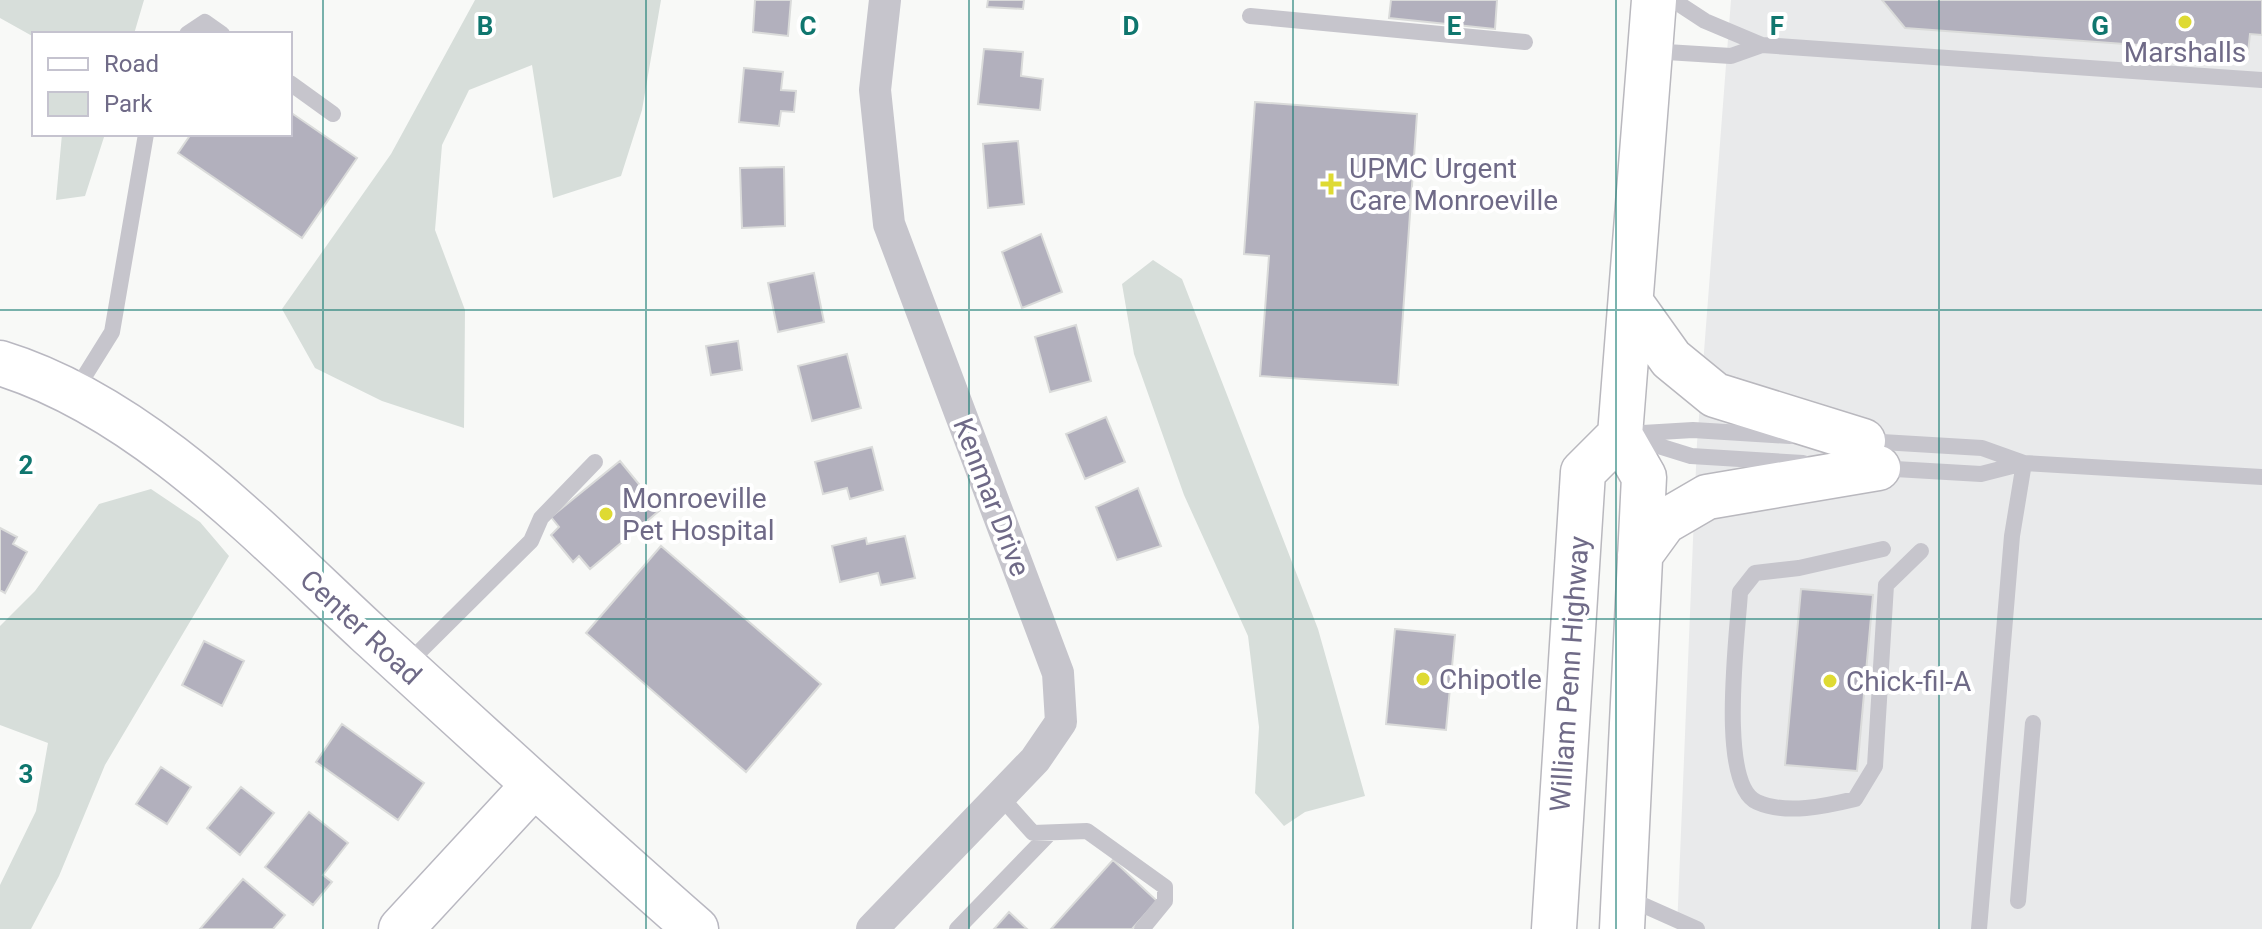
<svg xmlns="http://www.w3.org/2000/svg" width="2262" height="929" font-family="Roboto,sans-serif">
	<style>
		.built { fill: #e9eaeb }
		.green { fill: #d7deda }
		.building { fill: #b2b0bd; stroke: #dadbda; stroke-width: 2 }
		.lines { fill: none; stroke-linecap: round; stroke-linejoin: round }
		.secondary-casing { stroke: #b9b8c1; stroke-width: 47 }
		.highway-casing { stroke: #b9b8be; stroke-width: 47 }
		.lane { stroke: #c6c5cc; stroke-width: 16 }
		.street { stroke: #c6c5cc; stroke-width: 32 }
		.secondary { stroke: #fff; stroke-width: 44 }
		.highway { stroke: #fff; stroke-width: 44 }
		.grid { fill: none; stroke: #0f766e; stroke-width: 2; stroke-opacity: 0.55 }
		.poi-dot { fill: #deda33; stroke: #fff; stroke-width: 3 }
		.labels { text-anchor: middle; stroke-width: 8; stroke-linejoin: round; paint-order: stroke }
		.poi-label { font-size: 28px; fill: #6f6a87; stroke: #fff; text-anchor: start }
		.street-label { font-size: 28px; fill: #6f6a87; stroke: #fff }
		.grid-label { font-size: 26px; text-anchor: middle; font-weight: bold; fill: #0f766e; stroke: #fff; stroke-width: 8; stroke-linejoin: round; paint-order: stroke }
	</style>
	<rect width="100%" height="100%" fill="#f8f9f7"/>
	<!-- built -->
	<path class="built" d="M 1731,0 L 2262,0 L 2262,929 L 1677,929 L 1697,443 Z"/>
	<!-- green -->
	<path class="green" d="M 0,0 L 144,0 L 134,34 L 34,34 L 34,37 L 0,18 Z
		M 475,0 L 661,0 L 642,110 L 621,176 L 553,198 L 532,65 L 469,90 L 442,145 L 435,230 L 465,310 L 464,428 L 382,401 L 315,368 L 282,309 L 391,154 Z
		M 62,134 L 105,134 L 85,196 L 56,200 Z
		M 1153,260 L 1182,279 L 1318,629 L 1365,796 L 1305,812 L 1284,826 L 1255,793 L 1259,727 L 1248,636 L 1184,495 L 1134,354 L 1122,284 Z
		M 151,489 L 200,522 L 229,556 L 105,765 L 59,876 L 31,929 L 0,929 L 0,885 L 36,811 L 48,743 L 0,725 L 0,626 L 35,591 L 99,504 Z"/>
	<!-- building -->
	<path class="building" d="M 755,0 L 791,0 L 788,36 L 753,32 Z
		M 988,0 L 1024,0 L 1023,9 L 987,7 Z
		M 1391,0 L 1497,0 L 1495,29 L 1389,18 Z
		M 1882,0 L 2262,0 L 2262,35 L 2250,34 L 2248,53 L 1905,28 Z
		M 984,49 L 1023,52 L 1021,76 L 1043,79 L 1040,110 L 978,104 Z
		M 744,68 L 783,72 L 781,90 L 796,91 L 794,112 L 781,111 L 779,126 L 739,122 Z
		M 1255,102 L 1417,114 L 1398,385 L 1260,376 L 1269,256 L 1244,254 Z
		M 290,112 L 357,158 L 302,238 L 178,153 L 191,134 L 290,134 Z
		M 1018,141 L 1024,204 L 988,208 L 983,144 Z
		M 784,167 L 785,226 L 742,228 L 740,168 Z
		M 1041,234 L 1062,292 L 1022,308 L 1002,252 Z
		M 814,273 L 824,322 L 778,332 L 768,283 Z
		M 1076,325 L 1091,381 L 1050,392 L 1035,337 Z
		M 738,341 L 742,370 L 711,375 L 706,346 Z
		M 847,354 L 861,408 L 812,421 L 798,366 Z
		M 1106,417 L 1125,462 L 1085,479 L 1066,434 Z
		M 872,447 L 883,490 L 850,499 L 847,488 L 823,494 L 815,462 Z
		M 620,461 L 660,510 L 590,569 L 579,556 L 573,562 L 551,535 L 559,527 L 551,517 Z
		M 1138,488 L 1161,546 L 1117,560 L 1096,507 Z
		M 0,528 L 17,537 L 13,544 L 27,552 L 5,593 L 0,590 Z
		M 905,536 L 915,578 L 881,585 L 878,573 L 840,582 L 832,546 L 866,538 L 867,544 Z
		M 661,546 L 821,684 L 746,772 L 586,633 Z
		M 1801,589 L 1873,595 L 1857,771 L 1785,765 Z
		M 1395,629 L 1455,635 L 1446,730 L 1386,724 Z
		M 204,641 L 244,661 L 222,706 L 182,685 Z
		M 342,724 L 424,783 L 398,820 L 316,762 Z
		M 161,767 L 191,787 L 167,824 L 136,804 Z
		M 241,787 L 274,813 L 240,855 L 207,828 Z
		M 309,812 L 348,843 L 323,875 L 332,882 L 313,905 L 265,867 Z
		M 1113,860 L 1157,901 L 1132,929 L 1051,929 Z
		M 243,879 L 285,915 L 273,929 L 200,929 Z
		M 1009,912 L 1027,929 L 994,929 Z"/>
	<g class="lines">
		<!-- secondary casing -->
		<g class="secondary-casing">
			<path id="secondary" d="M 0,363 C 143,407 261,534 368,633 C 476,732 585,832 696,929
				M 401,929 L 534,785"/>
		</g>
		<!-- highway casing -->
		<g class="highway-casing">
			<path id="highway" d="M 1631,303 L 1671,359 L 1715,395 L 1863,441
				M 1640,555 L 1664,522 L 1707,497 L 1878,468
				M 1554,929 L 1583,472 L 1620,435
				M 1622,929 L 1644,477 L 1620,435 L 1654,0"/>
		</g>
		<!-- lane -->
		<path class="lane" d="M 1673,0 L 1705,21 L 1762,45 L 2262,80
			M 1250,16 L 1525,42
			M 187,34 L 205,22 L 222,34
			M 1650,51 L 1731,56 L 1762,45
			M 290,83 L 333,114
			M 74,393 L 112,332 L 146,134
			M 1626,434 L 1693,430 L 1790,436
			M 1633,438 L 1691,456 L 1803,463
			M 1865,441 L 1982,448 L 2024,463 L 2262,477
			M 1878,468 L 1981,474 L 2024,463
			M 1883,549 L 1799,568 L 1755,573 L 1740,592 C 1738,631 1717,784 1757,802 C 1786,815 1826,806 1855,799 L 1875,766 L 1886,585 L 1921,551
			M 406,665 L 531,541 L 541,518 L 595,462
			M 1000,796 L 1033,833 L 1087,831 L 1165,887 L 1165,901 L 1142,929
			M 1625,897 L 1697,929
			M 2018,901 L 2033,723
			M 957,929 L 1049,834
			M 1979,929 L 2012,536 L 2024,463"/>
		<!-- street -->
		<path class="street" d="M 872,929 L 1035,760 L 1061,722 L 1058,673 L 889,224 L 875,90 L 885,0"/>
		<!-- secondary -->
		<use href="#secondary" class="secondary"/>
		<!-- highway -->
		<use href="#highway" class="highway"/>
	</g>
	<!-- grid -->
	<path class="grid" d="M 323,0 L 323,929M 646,0 L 646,929M 969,0 L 969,929M 1293,0 L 1293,929M 1616,0 L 1616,929M 1939,0 L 1939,929M 0,310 L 2262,310M 0,619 L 2262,619"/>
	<!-- markers -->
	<g class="poi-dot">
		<circle cx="2185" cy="22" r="8"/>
		<path d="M1327 172h8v8h8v8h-8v8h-8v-8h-8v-8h8z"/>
		<circle cx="606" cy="514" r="8"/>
		<circle cx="1423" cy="679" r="8"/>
		<circle cx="1830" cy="681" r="8"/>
	</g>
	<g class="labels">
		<!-- poi labels -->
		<g class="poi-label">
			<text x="2185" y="62" text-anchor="middle">Marshalls</text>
			<text x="1349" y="178">UPMC Urgent<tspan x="1349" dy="32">Care Monroeville</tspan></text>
			<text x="622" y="508">Monroeville<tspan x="622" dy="32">Pet Hospital</tspan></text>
			<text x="1439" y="689">Chipotle</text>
			<text x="1846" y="691">Chick-fil-A</text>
		</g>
		<!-- street labels -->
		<g class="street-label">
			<text transform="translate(992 497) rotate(69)" y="10">Kenmar Drive</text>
			<text transform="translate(361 627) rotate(43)" y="10">Center Road</text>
			<text transform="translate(1569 674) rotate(-86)" y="10">William Penn Highway</text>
		</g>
	</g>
	<g class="grid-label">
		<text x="485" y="35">B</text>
		<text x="808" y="35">C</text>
		<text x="1131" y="35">D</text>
		<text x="1454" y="35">E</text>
		<text x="1777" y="35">F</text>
		<text x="2100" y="35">G</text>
		<text x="26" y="474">2</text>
		<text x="26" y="783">3</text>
	</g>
	<!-- legend -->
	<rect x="32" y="32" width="260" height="104" fill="#ffffff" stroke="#c5c3cf" stroke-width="2"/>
	<rect x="48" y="58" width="40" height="12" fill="#ffffff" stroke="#c5c3cf" stroke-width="2"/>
	<text x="104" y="72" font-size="24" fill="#6f6a87">Road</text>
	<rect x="48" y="92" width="40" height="24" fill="#d7deda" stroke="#c5c3cf" stroke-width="2"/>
	<text x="104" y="112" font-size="24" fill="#6f6a87">Park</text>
</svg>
